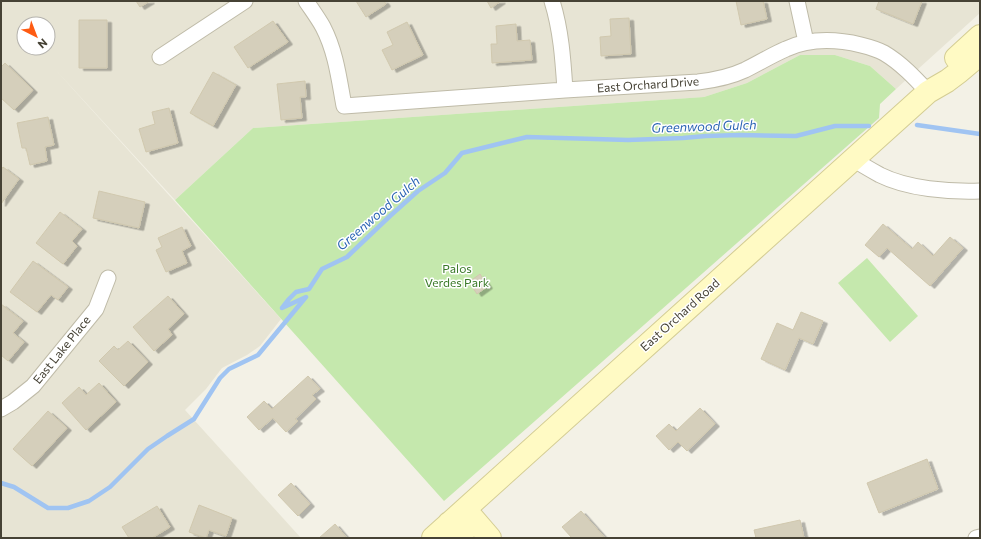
<svg xmlns="http://www.w3.org/2000/svg" width="981" height="539" font-family="Commissioner,sans-serif">
	<style>
		.residential { fill: #e7e4d4; fill-rule: evenodd }
		.green { fill: #c5e8ad }
		.lines { fill: none; stroke-linecap: round; stroke-linejoin: round }
		.stream { stroke: #a0c4f2; stroke-width: 4.5 }
		.building { fill: #d5cfbb; stroke: #d0c8ae; filter: url(#shadow) }
		.street-casing { stroke: #bfbba8; stroke-width: 17 }
		.secondary-casing { stroke: #d4cd94; stroke-width: 24 }
		.street { stroke: #fff; stroke-width: 15 }
		.secondary { stroke: #fffac4; stroke-width: 22 }
		.labels { text-anchor: middle; stroke-width: 3; stroke-linejoin: round; paint-order: stroke }
		.street-label { font-size: 12px; fill: #464235; stroke: #fff }
		.park-label { font-size: 12px; fill: #397927; stroke: #fff }
		.water-label { font-size: 13px; font-style: italic; fill: #2c65b4; stroke: #fff }
	</style>
	<defs>
		<filter id="shadow"><feDropShadow dx="4.5" dy="2.5" stdDeviation="0" flood-color="#0004"/></filter>
	</defs>
	<rect width="100%" height="100%" fill="#f3f1e6"/>
	<!-- residential -->
	<path class="residential" d="M 1,1 L 980,1 L 980,13 L 896,89 L 870,66 L 835,55 L 800,55 L 747,83 L 704,97 L 253,128 L 175,200 L 53,67 L 281,319 L 260,346 L 247,355 L 222,368 L 206,389 L 185,410 L 301,538 L 1,538 ZM 24,24 L 48,24 L 48,48 L 24,48 Z"/>
	<!-- green -->
	<path class="green" d="M 800,55 L 835,55 L 870,66 L 896,89 L 880,104 L 879,118 L 444,501 L 175,200 L 253,128 L 704,97 L 747,83 Z
		M 867,258 L 918,316 L 890,342 L 838,283 Z"/>
	<g class="lines">
		<!-- stream -->
		<path class="stream" d="M 917,125 L 980,134
			M 1,483 L 14,487 L 48,508 L 68,508 L 89,501 L 110,487 L 148,449 L 167,436 L 194,419 L 220,378 L 229,369 L 258,355 L 306,297 L 282,308 L 289,299 L 296,292 L 309,289 L 322,269 L 347,257 L 390,216 L 418,191 L 445,173 L 462,153 L 527,137 L 628,140 L 683,138 L 706,136 L 740,135 L 796,136 L 835,126 L 869,126"/>
	</g>
	<!-- building -->
	<path class="building" d="M 136,1 L 150,1 L 140,7 Z
		M 356,1 L 384,1 L 386,4 L 366,17 Z
		M 487,1 L 501,1 L 491,8 Z
		M 736,1 L 763,1 L 767,19 L 741,25 Z
		M 879,1 L 922,1 L 913,24 L 876,9 Z
		M 629,18 L 631,54 L 601,56 L 600,37 L 611,36 L 610,19 Z
		M 79,20 L 107,20 L 107,68 L 79,68 Z
		M 273,21 L 288,42 L 248,68 L 234,47 Z
		M 407,22 L 423,55 L 392,70 L 382,50 L 393,45 L 387,32 Z
		M 516,24 L 517,41 L 530,40 L 532,60 L 492,63 L 491,44 L 497,44 L 496,26 Z
		M 5,63 L 33,90 L 14,110 L 1,98 L 1,67 Z
		M 213,72 L 236,85 L 213,126 L 190,113 Z
		M 305,81 L 306,97 L 300,97 L 302,118 L 281,120 L 277,84 Z
		M 169,108 L 178,143 L 146,152 L 139,129 L 155,124 L 152,112 Z
		M 48,117 L 54,145 L 45,147 L 47,161 L 30,165 L 26,148 L 22,148 L 17,123 Z
		M 3,167 L 19,179 L 1,204 L 1,170 Z
		M 99,191 L 145,202 L 139,228 L 93,218 Z
		M 60,212 L 82,229 L 72,241 L 77,246 L 63,264 L 36,243 Z
		M 883,224 L 912,249 L 918,242 L 933,256 L 950,237 L 963,248 L 930,286 L 887,248 L 879,257 L 865,245 Z
		M 182,227 L 191,246 L 182,251 L 187,263 L 166,272 L 156,250 L 162,247 L 158,238 Z
		M 33,261 L 68,287 L 58,300 L 51,295 L 37,312 L 10,292 Z
		M 480,274 L 488,286 L 477,294 L 469,282 Z
		M 168,296 L 184,314 L 168,329 L 172,335 L 154,351 L 133,327 Z
		M 1,304 L 23,321 L 13,333 L 24,342 L 8,361 L 1,355 Z
		M 801,312 L 823,321 L 813,344 L 799,338 L 785,370 L 761,359 L 777,323 L 793,330 Z
		M 128,341 L 148,362 L 124,386 L 99,361 L 114,346 L 118,350 Z
		M 308,376 L 320,389 L 312,395 L 316,399 L 295,419 L 298,421 L 286,432 L 273,418 L 259,430 L 247,417 L 264,401 L 272,409 Z
		M 99,383 L 116,402 L 86,430 L 62,403 L 79,387 L 86,395 Z
		M 700,408 L 715,424 L 687,451 L 678,442 L 669,450 L 656,436 L 669,424 L 676,431 Z
		M 48,411 L 67,428 L 32,466 L 13,449 Z
		M 927,459 L 938,489 L 879,513 L 867,483 Z
		M 291,483 L 310,504 L 298,516 L 278,495 Z
		M 199,505 L 232,518 L 226,536 L 209,530 L 206,538 L 189,532 Z
		M 157,506 L 170,527 L 152,538 L 129,538 L 122,527 Z
		M 581,511 L 605,538 L 572,538 L 562,527 Z
		M 800,520 L 804,538 L 756,538 L 754,530 Z
		M 335,524 L 347,538 L 319,538 Z"/>
	<g class="lines">
		<!-- street casing -->
		<g class="street-casing">
			<path id="street" d="M 306,1 C 312,10 318,18 323,27 C 336,52 339,79 344,106 L 565,90 L 698,82 C 715,80 730,77 745,70 C 759,63 772,55 786,49 C 810,38 836,39 861,45 C 869,47 877,49 884,53 C 901,63 915,78 928,92
				M 552,1 C 561,30 563,59 565,90
				M 797,1 L 806,42
				M 160,57 L 245,1
				M 853,159 C 862,165 871,170 880,175 C 908,189 949,192 980,191
				M 1,409 L 13,402 L 33,386 L 96,309 L 108,278
				M 976,538 L 980,537"/>
		</g>
		<!-- secondary casing -->
		<g class="secondary-casing">
			<path id="secondary" d="M 956,58 L 980,36
				M 465,509 L 490,538
				M 449,523 L 463,538
				M 433,538 L 928,92 L 947,81 L 959,72 L 980,54"/>
		</g>
		<!-- street -->
		<use href="#street" class="street"/>
		<!-- secondary -->
		<use href="#secondary" class="secondary"/>
	</g>
	<g class="labels">
		<!-- street labels -->
		<g class="street-label">
			<text transform="translate(648 85) rotate(-4)" y="4">East Orchard Drive</text>
			<text transform="translate(680 315) rotate(-42)" y="4">East Orchard Road</text>
			<text transform="translate(62 350) rotate(-51)" y="4">East Lake Place</text>
		</g>
		<!-- park labels -->
		<g class="park-label">
			<text x="457" y="273">Palos<tspan x="457" dy="14">Verdes Park</tspan></text>
		</g>
		<!-- water labels -->
		<g class="water-label">
			<text transform="translate(704 126) rotate(-2)" y="5">Greenwood Gulch</text>
			<text transform="translate(378 213) rotate(-41)" y="5">Greenwood Gulch</text>
		</g>
	</g>
	<!-- border -->
	<rect width="981" height="539" fill="none" stroke="#464235" stroke-width="4"/>
	<!-- north arrow -->
	<g transform="translate(36 36) rotate(138)"><circle r="19" fill="#ffffff" stroke="#b5b3ae"/>
	<path d="M0-3L7 15L0 10L-7 15Z" fill="#fe5b12"/>
	<text y="-6" font-size="11" font-weight="bold" text-anchor="middle" fill="#464235">N</text>
	</g>
</svg>
